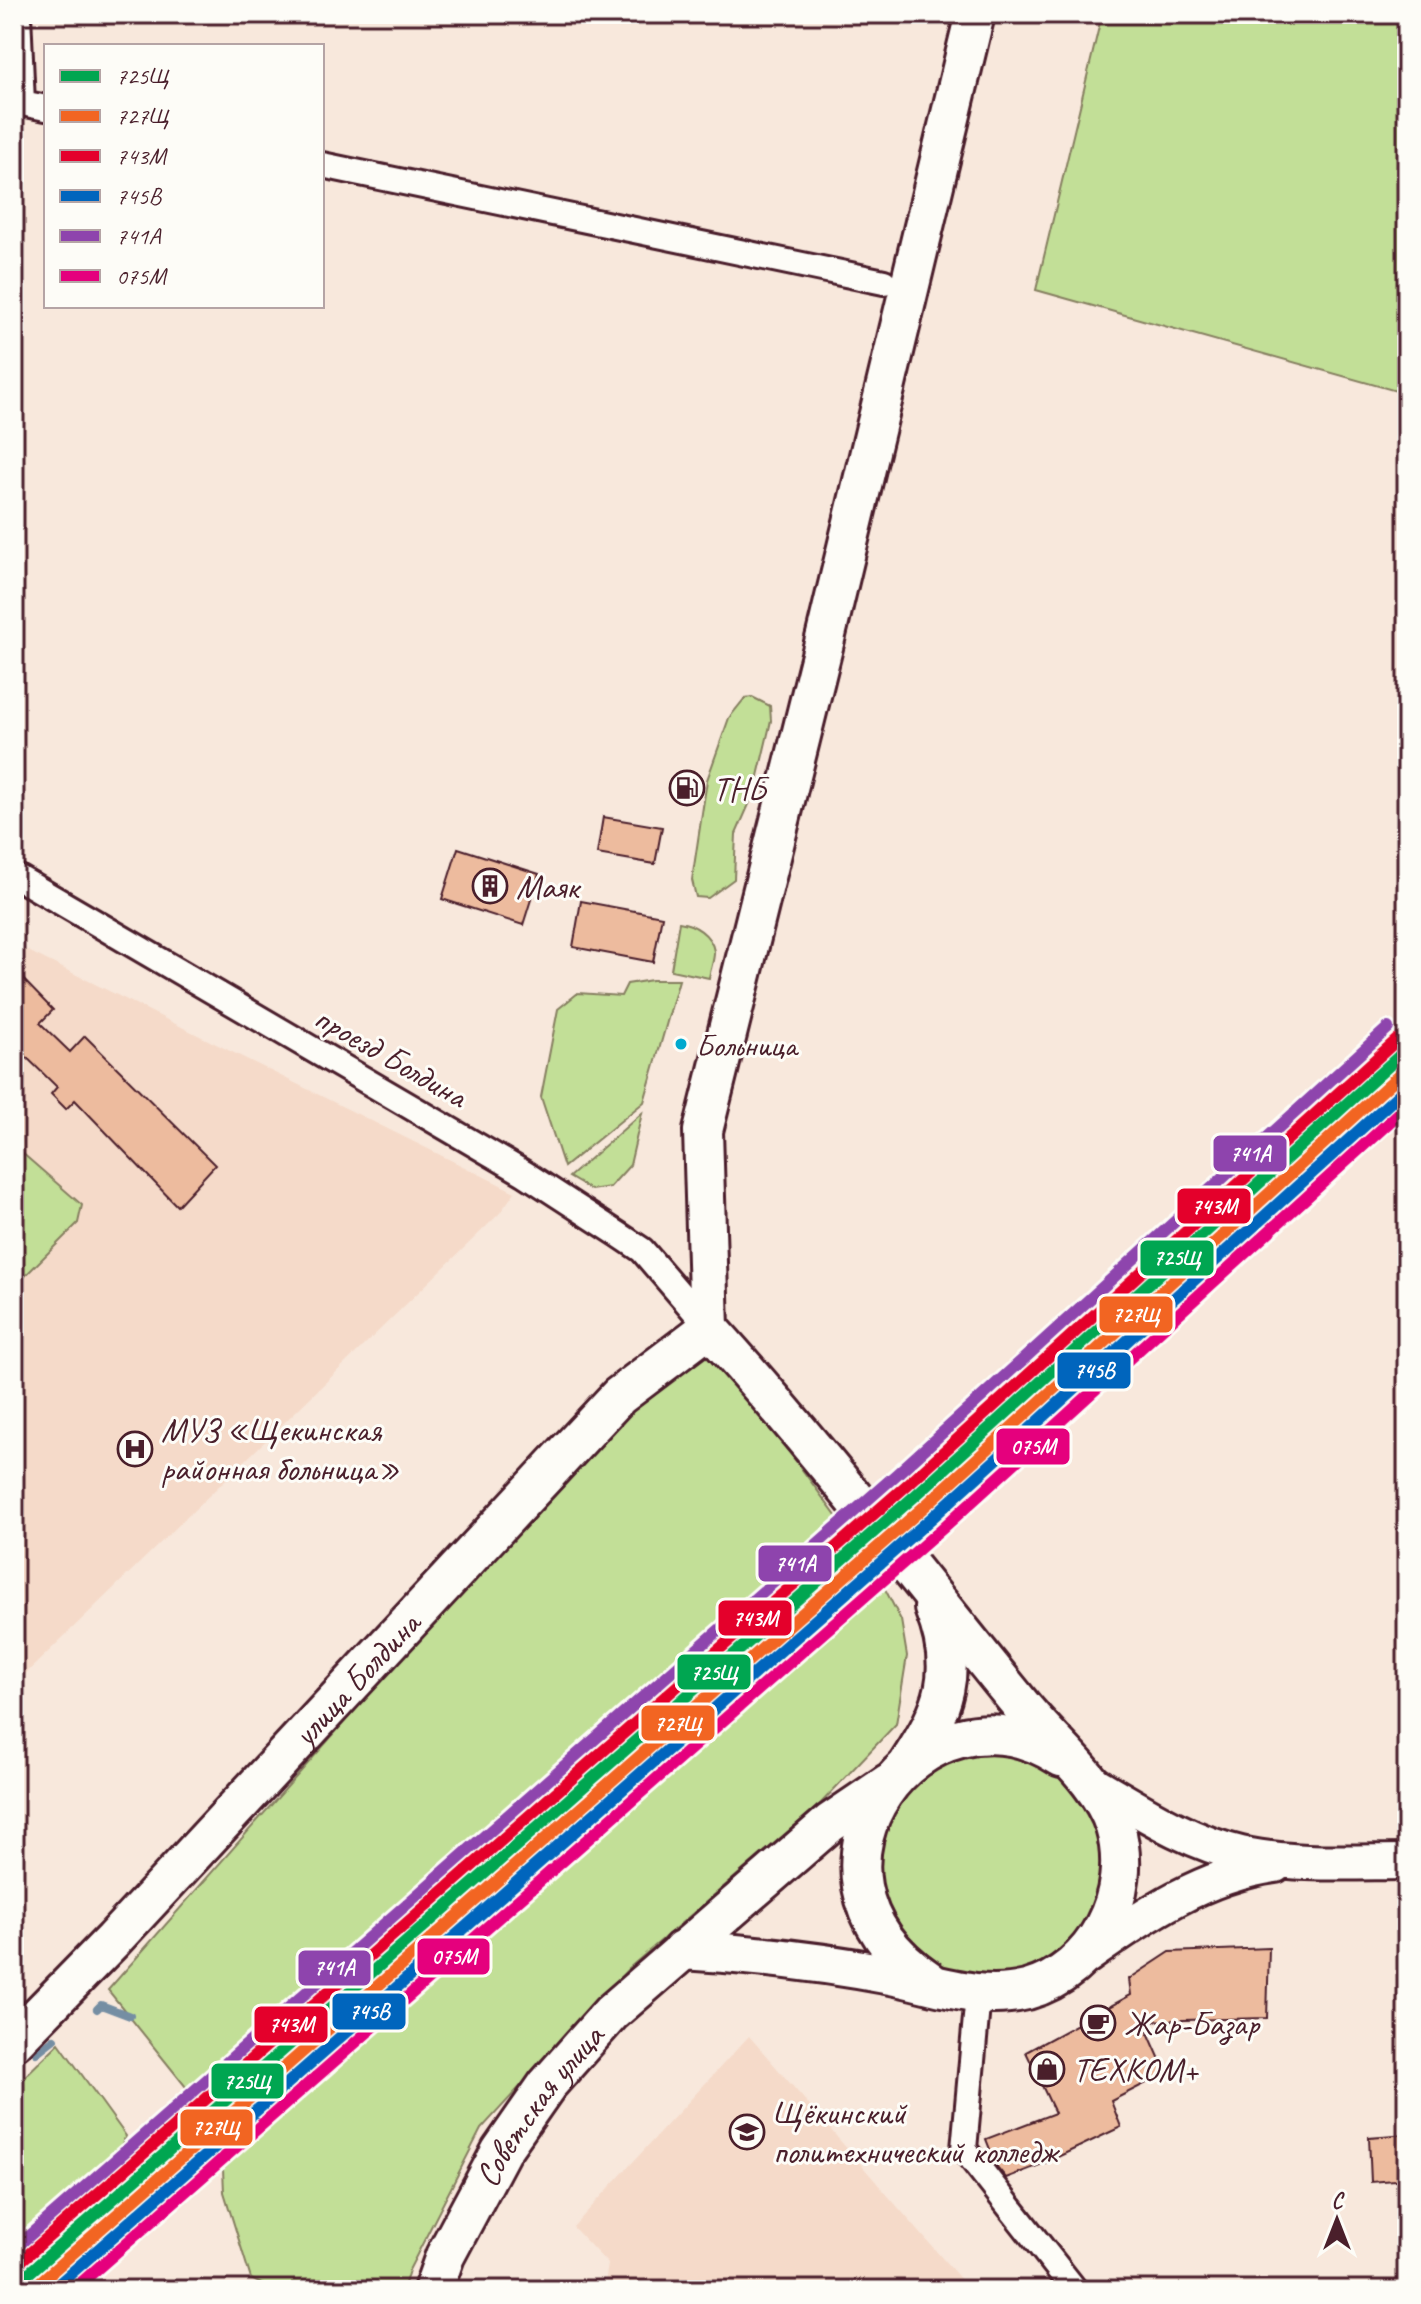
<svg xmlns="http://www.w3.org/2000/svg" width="1421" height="2304" font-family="Caveat,sans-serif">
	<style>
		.built { fill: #f5dac9 }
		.green { fill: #c2df97; stroke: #867f61; stroke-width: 2 }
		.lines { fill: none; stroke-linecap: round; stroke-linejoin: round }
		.stream { stroke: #758ea3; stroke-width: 8 }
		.building { fill: #edbb9e; stroke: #4a1f2b; stroke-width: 2 }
		.street-casing { stroke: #4a1f2b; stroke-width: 30 }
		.secondary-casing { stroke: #4a1f2b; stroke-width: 40 }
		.primary-casing { stroke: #4a1f2b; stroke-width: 44 }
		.street { stroke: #fdfcf7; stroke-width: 24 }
		.secondary { stroke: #fdfcf7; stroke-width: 34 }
		.primary { stroke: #fdfcf7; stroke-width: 38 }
		.rail-1-casing { stroke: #fdfcf7; stroke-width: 18 }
		.rail-2-casing { stroke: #fdfcf7; stroke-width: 18 }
		.rail-3-casing { stroke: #fdfcf7; stroke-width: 18 }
		.rail-4-casing { stroke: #fdfcf7; stroke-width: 18 }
		.rail-5-casing { stroke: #fdfcf7; stroke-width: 18 }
		.rail-6-casing { stroke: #fdfcf7; stroke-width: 18 }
		.rail-1 { stroke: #00a651; stroke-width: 12 }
		.rail-2 { stroke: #f26522; stroke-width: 12 }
		.rail-3 { stroke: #e4002b; stroke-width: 12 }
		.rail-4 { stroke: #0065bd; stroke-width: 12 }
		.rail-5 { stroke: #8e44ad; stroke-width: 12 }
		.rail-6 { stroke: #e5007d; stroke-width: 12 }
		.bus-dot { fill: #00a9ce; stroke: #fdfcf7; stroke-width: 3 }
		.labels { text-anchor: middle; stroke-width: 6; stroke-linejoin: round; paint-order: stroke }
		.bus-label { font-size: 32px; fill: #4a1f2b; stroke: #fdfcf7; text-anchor: start }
		.poi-label { font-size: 34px; fill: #4a1f2b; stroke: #fdfcf7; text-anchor: start }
		.street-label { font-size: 34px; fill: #4a1f2b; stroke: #fdfcf7 }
		.line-badge { stroke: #fdfcf7; stroke-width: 3 }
		.badge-label { font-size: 22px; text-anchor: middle; font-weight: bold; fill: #fff }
	</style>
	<rect width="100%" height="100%" fill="#f8e8dc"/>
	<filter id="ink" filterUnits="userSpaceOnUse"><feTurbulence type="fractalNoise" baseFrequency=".0125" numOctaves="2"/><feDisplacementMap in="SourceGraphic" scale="16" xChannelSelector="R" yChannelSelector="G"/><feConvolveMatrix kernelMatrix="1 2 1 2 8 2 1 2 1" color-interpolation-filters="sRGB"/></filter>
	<g filter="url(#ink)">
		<!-- built -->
		<path class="built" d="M 14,944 L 515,1192 L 499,1214 L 14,1685 Z
			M 749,2036 L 970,2290 L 604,2290 L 608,2264 L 573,2227 Z"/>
		<!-- green -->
		<path class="green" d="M 1102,14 L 1407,14 L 1407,394 L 1036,290 Z
			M 752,697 L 770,706 L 771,721 L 754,793 L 736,834 L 734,879 L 708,898 L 696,897 L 692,880 L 707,780 L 729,718 L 745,698 Z
			M 679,922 C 694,924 711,934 714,951 C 715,958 710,970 709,978 L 671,970 Z
			M 652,980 L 679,980 L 644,1102 L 564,1167 L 541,1097 L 558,1009 L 578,993 L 621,996 L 627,984 Z
			M 642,1113 L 630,1165 L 610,1187 L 591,1190 L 569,1177 Z
			M 14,1146 L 82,1205 L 78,1223 L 14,1287 Z
			M 708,1341 L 850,1535 L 198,2102 L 108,1990 L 626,1403 Z
			M 884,1587 L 901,1620 L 907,1656 L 896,1724 L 821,1803 L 628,1969 L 481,2129 L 409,2270 L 403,2290 L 274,2290 L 251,2279 L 224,2192 L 223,2169 Z
			M879 1865a112 112 0 1 1 224 0a112 112 0 1 1-224 0Z
			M 59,2043 L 126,2136 L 115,2156 L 120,2176 L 14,2269 L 14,2087 Z"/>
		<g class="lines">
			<!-- stream -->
			<path class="stream" d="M 97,2009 L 101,2005 L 130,2016
				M 36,2053 L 54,2039"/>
		</g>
		<!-- building -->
		<path class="building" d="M 603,817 L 662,827 L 655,864 L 597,854 Z
			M 458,848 L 539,874 L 523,925 L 442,899 Z
			M 581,901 L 662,916 L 653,962 L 573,947 Z
			M 14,970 L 53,1010 L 40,1023 L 70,1052 L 85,1036 L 215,1165 L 177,1206 L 75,1100 L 66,1109 L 51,1094 L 57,1087 L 14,1045 Z
			M 1269,1948 L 1267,2018 L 1143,2021 L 1166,2073 L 1111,2101 L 1121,2127 L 1047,2162 L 1006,2178 L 997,2167 L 986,2139 L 1055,2113 L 1026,2052 L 1131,1995 L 1129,1979 L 1170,1952 Z
			M 1407,2134 L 1407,2179 L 1371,2182 L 1369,2137 Z"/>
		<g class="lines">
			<!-- street casing -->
			<g class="street-casing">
				<path id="street" d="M 18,14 L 22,103 L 46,108
					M 322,165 L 884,282
					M 14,875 L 524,1173 L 618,1234 L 642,1250 L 709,1328
					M 978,1995 L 964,2149 L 1075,2290"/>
			</g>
			<!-- secondary casing -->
			<g class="secondary-casing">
				<path id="secondary" d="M 1091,1782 C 1138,1809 1187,1842 1241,1854 C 1295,1866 1352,1862 1407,1862
					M 1087,1956 C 1144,1915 1204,1875 1275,1865"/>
			</g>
			<!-- primary casing -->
			<g class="primary-casing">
				<g id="primary">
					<path d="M 909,1763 C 944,1709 960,1672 934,1608"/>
					<path d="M 682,1950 C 752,1954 822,1962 891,1975 C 937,1984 980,2002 1027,1990 C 1095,1971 1135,1894 1115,1827 C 1101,1781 1050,1742 1020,1704 C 917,1578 818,1448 709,1328 L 703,1131 L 826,635 L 975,14"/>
					<path d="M 928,1980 C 768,1871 924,1666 1061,1757"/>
					<path id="s1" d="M 14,2041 L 113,1940 L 619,1396 L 709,1328"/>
					<path id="s2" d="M 433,2290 L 445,2256 L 501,2151 L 547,2085 L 611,2013 L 830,1823 L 889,1783"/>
				</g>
			</g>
			<!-- street -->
			<use href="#street" class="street"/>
			<!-- secondary -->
			<use href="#secondary" class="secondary"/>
			<!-- primary -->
			<use href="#primary" class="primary"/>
			<!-- rail-1 casing -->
			<g class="rail-1-casing">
				<path id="rail-1" d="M 14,2286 L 916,1495 L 1407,1049"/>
			</g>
			<!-- rail-2 casing -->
			<g class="rail-2-casing">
				<path id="rail-2" d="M 31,2290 L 925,1506 L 1407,1068"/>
			</g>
			<!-- rail-3 casing -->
			<g class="rail-3-casing">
				<path id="rail-3" d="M 14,2267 L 907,1485 L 1398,1039"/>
			</g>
			<!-- rail-4 casing -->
			<g class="rail-4-casing">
				<path id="rail-4" d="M 52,2290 L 934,1516 L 1407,1087"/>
			</g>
			<!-- rail-5 casing -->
			<g class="rail-5-casing">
				<path id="rail-5" d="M 14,2249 L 897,1474 L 1388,1028"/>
			</g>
			<!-- rail-6 casing -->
			<g class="rail-6-casing">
				<path id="rail-6" d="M 73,2290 L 944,1527 L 1407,1106"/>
			</g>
			<!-- rail-1 -->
			<use href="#rail-1" class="rail-1"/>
			<!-- rail-2 -->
			<use href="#rail-2" class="rail-2"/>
			<!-- rail-3 -->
			<use href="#rail-3" class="rail-3"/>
			<!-- rail-4 -->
			<use href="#rail-4" class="rail-4"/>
			<!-- rail-5 -->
			<use href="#rail-5" class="rail-5"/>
			<!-- rail-6 -->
			<use href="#rail-6" class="rail-6"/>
		</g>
	</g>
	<!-- icons -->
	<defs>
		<g id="fuel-ring" transform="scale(1.8)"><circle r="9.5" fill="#fdfcf7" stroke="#4a1f2b" stroke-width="1.5"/><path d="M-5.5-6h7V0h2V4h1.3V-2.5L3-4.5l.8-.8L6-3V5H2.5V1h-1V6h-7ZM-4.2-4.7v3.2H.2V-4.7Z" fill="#4a1f2b"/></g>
		<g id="building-ring" transform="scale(1.8)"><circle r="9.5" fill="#fdfcf7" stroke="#4a1f2b" stroke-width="1.5"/><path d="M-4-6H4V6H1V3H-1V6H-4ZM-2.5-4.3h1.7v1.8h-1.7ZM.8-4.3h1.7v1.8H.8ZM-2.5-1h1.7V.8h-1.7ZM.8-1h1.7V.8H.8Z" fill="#4a1f2b"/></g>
		<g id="hospital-ring" transform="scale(1.8)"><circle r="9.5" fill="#fdfcf7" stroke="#4a1f2b" stroke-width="1.5"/><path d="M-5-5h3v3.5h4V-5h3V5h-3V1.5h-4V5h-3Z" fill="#4a1f2b"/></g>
		<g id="cafe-ring" transform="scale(1.8)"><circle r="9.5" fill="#fdfcf7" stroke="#4a1f2b" stroke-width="1.5"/><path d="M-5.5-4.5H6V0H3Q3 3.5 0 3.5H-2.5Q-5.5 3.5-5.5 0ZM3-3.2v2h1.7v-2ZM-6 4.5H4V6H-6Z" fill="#4a1f2b"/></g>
		<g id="shop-ring" transform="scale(1.8)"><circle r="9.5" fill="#fdfcf7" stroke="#4a1f2b" stroke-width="1.5"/><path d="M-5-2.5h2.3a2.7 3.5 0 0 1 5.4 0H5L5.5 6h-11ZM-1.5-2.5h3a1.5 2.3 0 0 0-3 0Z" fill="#4a1f2b"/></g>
		<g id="university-ring" transform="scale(1.8)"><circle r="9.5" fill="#fdfcf7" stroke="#4a1f2b" stroke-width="1.5"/><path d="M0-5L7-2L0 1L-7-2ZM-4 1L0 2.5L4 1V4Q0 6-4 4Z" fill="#4a1f2b"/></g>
	</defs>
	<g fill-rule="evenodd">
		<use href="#fuel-ring" x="687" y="788"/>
		<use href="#building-ring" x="490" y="886"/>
		<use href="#hospital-ring" x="135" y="1449"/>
		<use href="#cafe-ring" x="1098" y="2023"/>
		<use href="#shop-ring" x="1047" y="2069"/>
		<use href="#university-ring" x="747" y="2132"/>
	</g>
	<!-- markers -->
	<circle class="bus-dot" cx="681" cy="1044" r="7"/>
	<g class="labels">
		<!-- bus labels -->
		<g class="bus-label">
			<text x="696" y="1056">Больница</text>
		</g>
		<!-- poi labels -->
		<g class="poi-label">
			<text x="713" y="800">ТНБ</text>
			<text x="516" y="898">Маяк</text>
			<text x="161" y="1441">МУЗ «Щекинская<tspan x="161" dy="39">районная больница»</tspan></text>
			<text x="1124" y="2035">Жар-Базар</text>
			<text x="1073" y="2081">ТЕХКОМ+</text>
			<text x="773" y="2124">Щёкинский<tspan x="773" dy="39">политехнический колледж</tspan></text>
		</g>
		<!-- street labels -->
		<g class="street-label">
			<text transform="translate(391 1056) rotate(30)" y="12">проезд Болдина</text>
			<text dy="12" stroke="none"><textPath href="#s1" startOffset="498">улица Болдина</textPath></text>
			<text dy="12" stroke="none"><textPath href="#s2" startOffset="214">Советская улица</textPath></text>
		</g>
	</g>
	<g class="line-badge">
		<rect x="1212" y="1134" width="76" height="39" rx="8" fill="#8e44ad"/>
		<rect x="1176" y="1187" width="76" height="38" rx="8" fill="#e4002b"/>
		<rect x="1139" y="1239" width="76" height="38" rx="8" fill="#00a651"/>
		<rect x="1098" y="1295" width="76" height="39" rx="8" fill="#f26522"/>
		<rect x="1056" y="1351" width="76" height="39" rx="8" fill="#0065bd"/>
		<rect x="995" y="1427" width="76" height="39" rx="8" fill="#e5007d"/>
		<rect x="757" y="1544" width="76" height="39" rx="8" fill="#8e44ad"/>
		<rect x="717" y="1599" width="76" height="38" rx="8" fill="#e4002b"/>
		<rect x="676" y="1653" width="76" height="38" rx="8" fill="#00a651"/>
		<rect x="640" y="1704" width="76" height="38" rx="8" fill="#f26522"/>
		<rect x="416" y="1937" width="75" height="39" rx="8" fill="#e5007d"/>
		<rect x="297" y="1949" width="75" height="38" rx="8" fill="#8e44ad"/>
		<rect x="331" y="1992" width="76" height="39" rx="8" fill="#0065bd"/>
		<rect x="253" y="2005" width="76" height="39" rx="8" fill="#e4002b"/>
		<rect x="210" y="2062" width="75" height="38" rx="8" fill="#00a651"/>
		<rect x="179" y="2108" width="75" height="39" rx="8" fill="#f26522"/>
	</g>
	<g class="badge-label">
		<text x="1250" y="1161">741А</text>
		<text x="1214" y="1214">743М</text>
		<text x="1177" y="1265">725Щ</text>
		<text x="1136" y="1322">727Щ</text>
		<text x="1094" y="1378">745В</text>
		<text x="1033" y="1454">075М</text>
		<text x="795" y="1571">741А</text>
		<text x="755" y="1626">743М</text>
		<text x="714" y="1680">725Щ</text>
		<text x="678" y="1731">727Щ</text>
		<text x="454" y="1964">075М</text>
		<text x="334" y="1975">741А</text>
		<text x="369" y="2019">745В</text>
		<text x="291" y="2032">743М</text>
		<text x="247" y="2089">725Щ</text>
		<text x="216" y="2135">727Щ</text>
	</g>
	<!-- margin -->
	<rect width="1421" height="2304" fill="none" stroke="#fdfcf7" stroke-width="48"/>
	<rect x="24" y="24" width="1373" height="2256" fill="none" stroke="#4a1f2b" stroke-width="3" filter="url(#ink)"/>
	<!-- legend -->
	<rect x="44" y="44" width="280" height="264" fill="#fdfcf7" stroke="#b5a4a5" stroke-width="2"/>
	<rect x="60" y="70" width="40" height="12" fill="#00a651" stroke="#b5a4a5" stroke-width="2"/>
	<text x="116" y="84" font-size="24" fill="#4a1f2b">725Щ</text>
	<rect x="60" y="110" width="40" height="12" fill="#f26522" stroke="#b5a4a5" stroke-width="2"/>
	<text x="116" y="124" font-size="24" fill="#4a1f2b">727Щ</text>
	<rect x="60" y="150" width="40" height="12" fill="#e4002b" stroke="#b5a4a5" stroke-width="2"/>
	<text x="116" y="164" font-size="24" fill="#4a1f2b">743М</text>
	<rect x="60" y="190" width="40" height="12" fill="#0065bd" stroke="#b5a4a5" stroke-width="2"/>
	<text x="116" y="204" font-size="24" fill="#4a1f2b">745В</text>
	<rect x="60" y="230" width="40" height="12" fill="#8e44ad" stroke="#b5a4a5" stroke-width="2"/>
	<text x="116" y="244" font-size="24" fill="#4a1f2b">741А</text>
	<rect x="60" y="270" width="40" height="12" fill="#e5007d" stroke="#b5a4a5" stroke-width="2"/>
	<text x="116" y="284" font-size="24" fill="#4a1f2b">075М</text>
	<!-- north arrow -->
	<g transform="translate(1337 2220)" stroke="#fdfcf7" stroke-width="6" paint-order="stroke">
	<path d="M0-6L14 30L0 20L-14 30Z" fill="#4a1f2b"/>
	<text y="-12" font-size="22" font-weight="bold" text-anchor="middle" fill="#4a1f2b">С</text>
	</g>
</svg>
